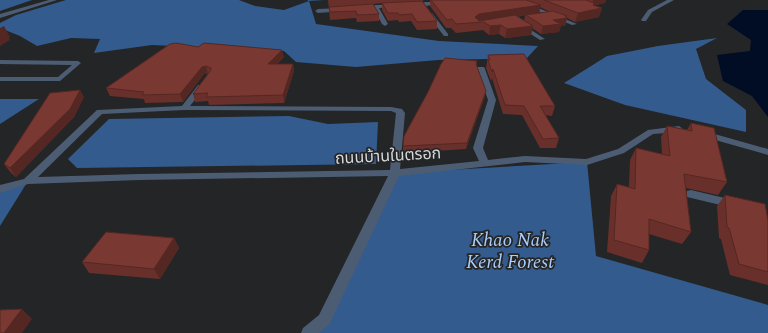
<svg xmlns="http://www.w3.org/2000/svg" width="768" height="333" font-family="Spectral,'Noto Sans Thai',serif">
	<style>
		.forest { fill: #345b8d }
		.water { fill: #000d25 }
		.lines { fill: none; stroke-linecap: round; stroke-linejoin: round }
		.minor { fill: #4c5d73; fill-rule: evenodd }
		.wall { fill: #69302b; fill-rule: evenodd }
		.shaded-wall { fill: #552723 }
		.building { fill: #7a3832; stroke: #552723 }
		.labels { text-anchor: middle; stroke-width: 3.5; stroke-linejoin: round; paint-order: stroke }
		.street-label { font-size: 16px; fill: #d6d7d9; stroke: #232527 }
		.near-park-label { font-size: 19px; font-style: italic; fill: #abcdfb; stroke: #232527 }
	</style>
	<rect width="100%" height="100%" fill="#232527"/>
	<!-- forest -->
	<path class="forest" d="M 0,0 L 32,0 L 0,11 Z
		M 66,0 L 239,0 L 255,6 L 284,10 L 309,1 L 307,0 L 324,0 L 309,1 L 316,24 L 439,41 L 538,46 L 527,58 L 438,60 L 356,67 L 296,62 L 284,51 L 152,45 L 94,53 L 100,39 L 71,38 L 37,46 L 20,36 L 0,28 L 0,23 L 16,15 Z
		M 717,38 L 696,49 L 706,79 L 746,110 L 746,132 L 625,105 L 564,83 L 607,56 L 658,46 Z
		M 0,99 L 39,99 L 0,124 Z
		M 289,116 L 328,124 L 378,122 L 376,164 L 77,168 L 68,159 L 109,119 Z
		M 587,162 L 596,256 L 768,305 L 768,333 L 308,333 L 324,320 L 395,173 Z
		M 28,181 L 0,226 L 0,190 Z"/>
	<!-- water -->
	<path class="water" d="M 743,10 L 768,10 L 768,117 L 752,96 L 723,81 L 717,55 L 750,51 L 751,40 L 727,24 Z"/>
	<g class="lines">
		<!-- minor -->
		<path class="minor" d="M 49,0 L 57,0 L 0,18 L 0,14 Z
			M 511,0 L 519,0 L 577,24 L 572,25 Z
			M 667,0 L 674,0 L 652,12 L 646,21 L 642,21 L 641,20 L 648,10 Z
			M 444,1 L 446,2 L 446,4 L 412,7 L 409,5 L 412,3 Z
			M 394,4 L 396,5 L 396,7 L 379,8 L 388,24 L 385,26 L 382,24 L 374,9 L 362,10 L 359,8 L 362,6 Z
			M 342,8 L 345,10 L 344,11 L 318,13 L 315,11 L 318,9 Z
			M 428,13 L 432,13 L 448,34 L 448,36 L 444,36 L 427,14 Z
			M 520,23 L 522,24 L 545,39 L 540,40 L 518,26 L 517,25 Z
			M 0,60 L 78,61 L 81,63 L 60,81 L 0,81 L 0,77 L 58,77 L 72,65 L 0,64 Z
			M 478,67 L 484,67 L 485,69 L 496,100 L 483,148 L 488,160 L 525,156 L 586,159 L 618,149 L 648,130 L 679,126 L 683,129 L 679,132 L 653,134 L 624,153 L 587,165 L 525,162 L 399,176 L 329,325 L 319,333 L 301,333 L 303,328 L 319,315 L 388,176 L 139,180 L 28,184 L 0,193 L 0,185 L 24,179 L 97,110 L 182,106 L 198,85 L 201,85 L 205,87 L 190,106 L 391,107 L 402,109 L 405,113 L 400,169 L 479,161 L 473,148 L 488,100 L 477,69 ZM 184,110 L 391,111 L 396,113 L 390,170 L 139,174 L 38,177 L 102,114 Z
			M 704,131 L 768,149 L 768,155 L 701,136 L 699,134 Z
			M 691,190 L 733,200 L 737,201 L 739,204 L 737,207 L 733,208 L 687,197 L 686,194 L 687,191 Z"/>
	</g>
	<!-- wall -->
	<path class="wall" d="M 328,0 L 424,0 L 422,1 L 437,21 L 437,29 L 417,30 L 411,21 L 399,22 L 398,20 L 388,21 L 382,10 L 382,3 L 373,4 L 379,14 L 379,21 L 357,22 L 356,18 L 330,20 Z
		M 430,0 L 606,0 L 605,3 L 596,5 L 596,6 L 602,8 L 599,17 L 575,22 L 567,18 L 565,26 L 561,26 L 559,32 L 541,34 L 532,28 L 531,35 L 505,38 L 499,34 L 489,35 L 483,30 L 456,33 L 451,28 L 446,28 L 430,6 ZM 540,7 L 550,12 L 539,13 ZM 525,15 L 524,21 L 517,17 Z
		M 198,47 L 284,57 L 277,64 L 293,64 L 294,71 L 284,103 L 209,105 L 208,101 L 195,102 L 193,94 L 208,74 L 204,74 L 183,102 L 145,103 L 144,99 L 110,96 L 106,88 Z
		M 488,55 L 555,106 L 552,116 L 545,115 L 559,138 L 556,148 L 540,148 L 522,115 L 503,114 L 492,78 L 491,81 L 486,68 Z
		M 477,61 L 477,65 L 485,96 L 466,149 L 403,153 L 403,146 Z
		M 84,97 L 74,117 L 16,177 L 11,173 L 4,164 Z
		M 691,123 L 727,182 L 718,195 L 686,188 L 691,232 L 682,244 L 649,234 L 649,250 L 642,263 L 607,252 L 611,196 L 617,184 L 629,187 L 630,160 L 636,148 L 662,154 L 661,137 L 667,126 L 687,130 Z
		M 725,195 L 768,221 L 768,285 L 730,275 L 721,239 L 719,238 L 717,206 Z
		M 174,238 L 179,248 L 160,279 L 89,273 L 82,262 Z"/>
	<!-- shaded-wall -->
	<path class="shaded-wall" d="M 593,0 L 606,0 L 605,3 L 596,5 L 595,10 L 602,8 L 599,17 L 575,22 L 578,13 L 592,6 Z
		M 541,5 L 539,13 L 526,15 L 525,15 L 478,22 L 475,17 L 479,14 Z
		M 567,16 L 566,18 L 567,18 L 565,26 L 561,26 L 559,32 L 541,34 L 543,26 L 553,20 Z
		M 501,25 L 499,34 L 489,35 L 490,26 Z
		M 4,26 L 10,37 L 9,38 L 10,40 L 0,46 L 0,28 Z
		M 533,26 L 531,35 L 505,38 L 507,29 Z
		M 282,50 L 284,57 L 270,71 L 268,64 Z
		M 293,64 L 294,71 L 284,103 L 283,95 Z
		M 206,66 L 208,74 L 204,74 L 183,102 L 180,94 L 202,67 Z
		M 80,90 L 84,97 L 74,117 L 16,177 L 10,168 Z
		M 486,91 L 485,96 L 466,149 L 467,143 Z
		M 174,238 L 179,248 L 160,279 L 154,269 Z
		M 22,309 L 32,319 L 22,333 L 4,333 Z"/>
	<!-- building -->
	<path class="building" d="M 431,0 L 526,0 L 541,5 L 479,14 L 475,17 L 479,21 L 515,15 L 533,26 L 507,29 L 501,25 L 490,26 L 484,22 L 456,24 L 452,19 L 447,20 Z
		M 544,0 L 586,0 L 596,4 L 593,5 L 602,8 L 578,13 Z
		M 422,1 L 437,21 L 417,22 L 412,14 L 399,15 L 398,13 L 388,13 L 382,3 Z
		M 373,4 L 379,14 L 357,15 L 356,11 L 330,12 L 329,7 Z
		M 553,11 L 567,16 L 565,17 L 567,18 L 553,20 L 561,24 L 543,26 L 526,15 Z
		M 176,43 L 198,47 L 204,43 L 282,50 L 268,64 L 293,64 L 283,95 L 206,97 L 208,93 L 193,94 L 211,70 L 211,68 L 206,66 L 202,67 L 180,94 L 142,95 L 144,92 L 106,88 L 170,44 Z
		M 524,54 L 555,106 L 540,106 L 559,138 L 543,139 L 524,106 L 505,105 L 493,69 L 492,72 L 488,60 L 490,60 L 488,55 Z
		M 445,58 L 477,61 L 476,64 L 486,91 L 467,143 L 403,146 L 404,136 L 428,92 L 441,64 Z
		M 80,90 L 70,109 L 10,168 L 4,164 L 50,93 Z
		M 691,123 L 714,128 L 727,182 L 684,174 L 691,232 L 649,219 L 649,250 L 614,240 L 617,184 L 635,189 L 636,148 L 670,156 L 667,126 L 692,131 Z
		M 725,195 L 765,204 L 768,221 L 768,272 L 739,264 L 729,228 L 727,227 Z
		M 106,232 L 174,238 L 154,269 L 82,262 Z
		M 22,309 L 4,333 L 0,333 L 0,310 Z"/>
	<g class="labels">
		<!-- street labels -->
		<g class="street-label">
			<text transform="translate(388 155) rotate(-3)" y="6">ถนนบ้านในตรอก</text>
		</g>
		<!-- near-park labels -->
		<g class="near-park-label">
			<text x="510" y="246">Khao Nak<tspan x="510" dy="22">Kerd Forest</tspan></text>
		</g>
	</g>
</svg>
